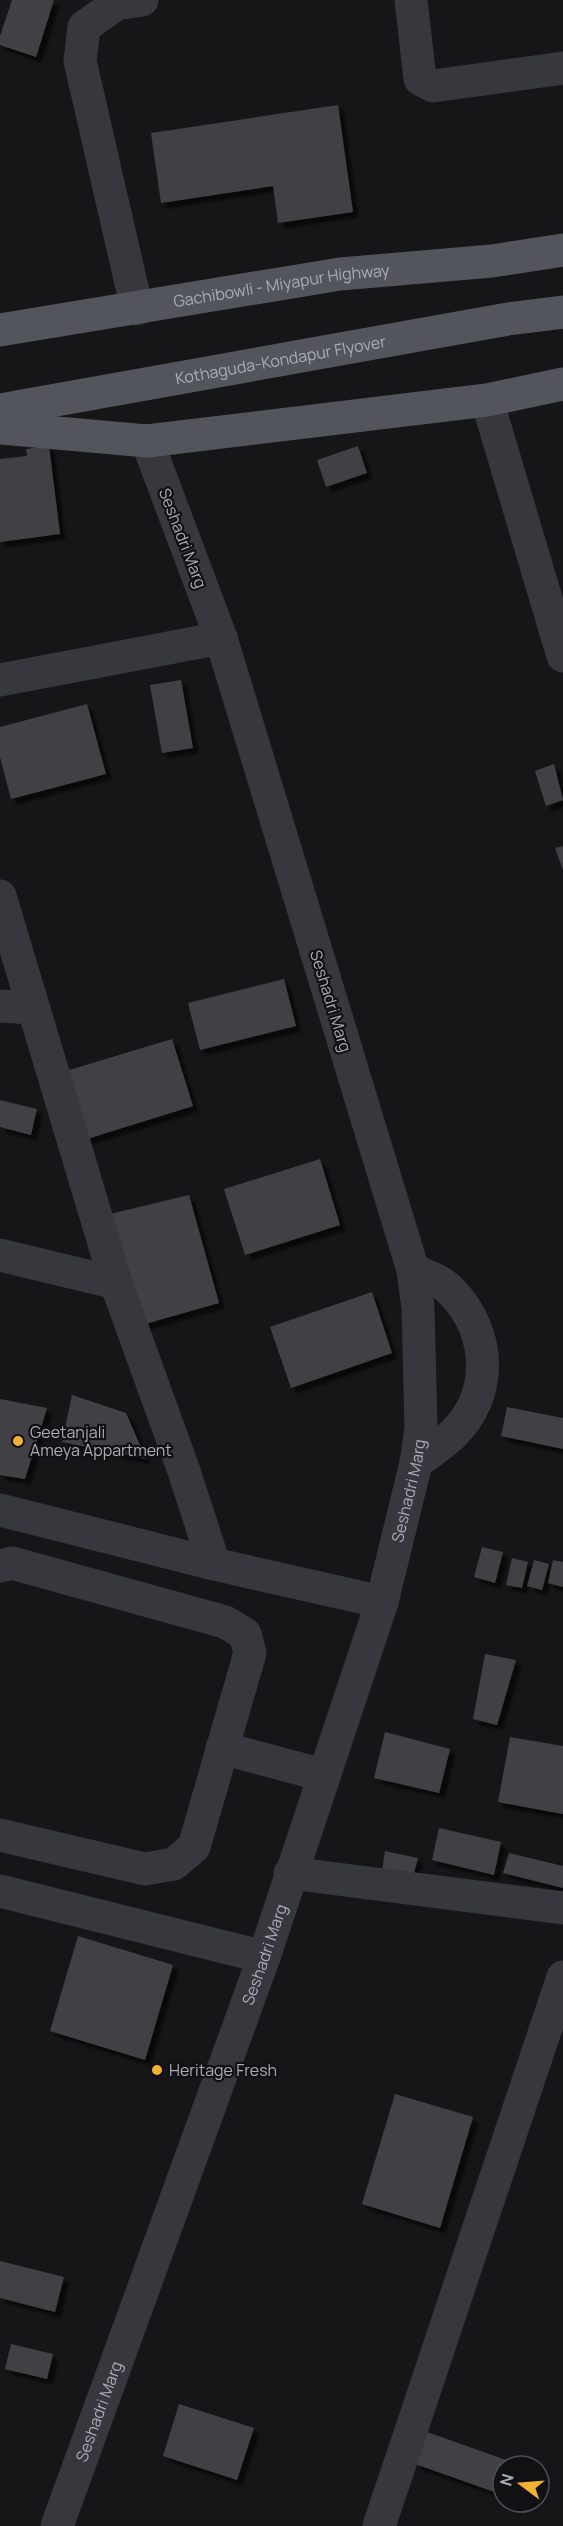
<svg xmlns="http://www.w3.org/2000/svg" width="563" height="2526" font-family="Manrope,sans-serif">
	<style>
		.building { fill: #404145; filter: url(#shadow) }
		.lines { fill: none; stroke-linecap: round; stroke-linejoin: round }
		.minor { stroke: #37383d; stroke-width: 33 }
		.major { stroke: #53555c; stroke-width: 33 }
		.poi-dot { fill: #f2b134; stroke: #111113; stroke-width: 2 }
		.labels { text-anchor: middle; stroke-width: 4.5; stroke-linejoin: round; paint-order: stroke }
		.street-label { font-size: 16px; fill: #a8adb8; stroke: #111113 }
		.poi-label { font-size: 16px; fill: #a8adb8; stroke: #111113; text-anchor: start }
	</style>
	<defs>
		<filter id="shadow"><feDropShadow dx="5.5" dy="5.5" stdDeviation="1.5" flood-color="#0009"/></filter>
	</defs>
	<rect width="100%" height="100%" fill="#161618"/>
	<!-- building -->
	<path class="building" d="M 12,0 L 54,0 L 36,57 L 0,45 L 0,36 Z
		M 338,105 L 353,212 L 278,223 L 273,186 L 161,203 L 151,133 Z
		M 49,446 L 60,534 L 0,542 L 0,459 L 27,456 L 26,449 Z
		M 358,446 L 367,473 L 326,487 L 317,460 Z
		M 181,680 L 193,748 L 162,753 L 150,685 Z
		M 87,704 L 106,774 L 11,799 L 0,757 L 0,727 Z
		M 554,764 L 563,800 L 546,806 L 535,771 Z
		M 563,846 L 563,870 L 555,848 Z
		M 284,979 L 296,1026 L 200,1050 L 188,1003 Z
		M 172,1039 L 193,1106 L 87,1139 L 66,1071 Z
		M 0,1100 L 37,1109 L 31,1135 L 0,1127 Z
		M 320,1159 L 340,1225 L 245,1255 L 224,1189 Z
		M 189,1195 L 219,1303 L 138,1326 L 106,1215 Z
		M 372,1292 L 392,1353 L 291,1388 L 270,1327 Z
		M 72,1395 L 126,1413 L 146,1459 L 62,1442 Z
		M 0,1399 L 47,1408 L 25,1479 L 0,1475 Z
		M 507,1407 L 563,1418 L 563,1449 L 501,1436 Z
		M 482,1547 L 503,1552 L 495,1583 L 474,1577 Z
		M 512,1558 L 528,1562 L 522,1588 L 506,1585 Z
		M 534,1560 L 549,1564 L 542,1590 L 527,1586 Z
		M 553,1560 L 563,1562 L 563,1587 L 548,1583 Z
		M 485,1654 L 516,1660 L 497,1725 L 473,1719 Z
		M 385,1732 L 450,1749 L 439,1793 L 374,1778 Z
		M 510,1737 L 563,1746 L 563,1814 L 498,1802 Z
		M 439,1828 L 501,1842 L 494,1875 L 432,1860 Z
		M 385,1851 L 418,1858 L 413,1877 L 382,1871 Z
		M 509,1853 L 563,1866 L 563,1888 L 503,1873 Z
		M 78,1936 L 173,1965 L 145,2060 L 50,2031 Z
		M 395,2094 L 473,2117 L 440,2228 L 362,2204 Z
		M 0,2261 L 64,2277 L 55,2312 L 0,2298 Z
		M 11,2344 L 53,2354 L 47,2379 L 5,2369 Z
		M 179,2404 L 254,2428 L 237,2480 L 163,2456 Z
		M 427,2432 L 523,2466 L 503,2466 L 503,2495 L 415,2464 Z"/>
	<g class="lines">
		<!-- minor -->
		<g class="minor">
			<path d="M 411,0 L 420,79 L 433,86 L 563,68"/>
			<path d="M 137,309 L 80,61 L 84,27 L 116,4 L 142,0"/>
			<path d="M 487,400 L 563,656"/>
			<path d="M 0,680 L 221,638"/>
			<path d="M 0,896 L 116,1283 L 184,1471 L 214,1564 L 0,1510"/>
			<path d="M 0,1006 L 31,1008"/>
			<path d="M 0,1255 L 116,1283"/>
			<path d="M 413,1270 C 427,1276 443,1281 453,1293 C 491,1334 494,1395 452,1435 C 441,1445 428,1454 416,1463"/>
			<path d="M 214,1564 L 382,1602"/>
			<path d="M 0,1566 L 12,1563 L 225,1622 L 245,1634 L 250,1653 L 194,1847 L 174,1864 L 145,1869 L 0,1835"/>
			<path d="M 222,1748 L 323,1775"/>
			<path d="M 290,1873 L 563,1908"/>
			<path d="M 0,1891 L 264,1957"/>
			<path id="s1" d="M 57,2526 L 264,1957 L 382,1602 L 416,1463 L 421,1428 L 418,1308 L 413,1270 L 221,638 L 147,441"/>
			<path d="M 379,2526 L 563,1977"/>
		</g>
		<!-- major -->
		<g class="major">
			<path id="s2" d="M 0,330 L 340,274 L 492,261 L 563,250"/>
			<path id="s3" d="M 0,410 L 508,319 L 563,312"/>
			<path d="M 0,428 L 147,441 L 487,400 L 563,384"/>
		</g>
	</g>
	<!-- markers -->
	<g class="poi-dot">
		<circle cx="18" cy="1441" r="6"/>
		<circle cx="157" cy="2070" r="6"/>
	</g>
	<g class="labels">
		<!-- street labels -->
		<g class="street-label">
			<text dy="6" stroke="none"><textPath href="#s2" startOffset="285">Gachibowli - Miyapur Highway</textPath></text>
			<text dy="6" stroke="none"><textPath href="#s3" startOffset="285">Kothaguda-Kondapur Flyover</textPath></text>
			<text transform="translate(183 538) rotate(69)" y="6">Seshadri Marg</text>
			<text transform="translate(331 1001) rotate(73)" y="6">Seshadri Marg</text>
			<text dy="6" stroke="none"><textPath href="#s1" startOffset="1094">Seshadri Marg</textPath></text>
			<text dy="6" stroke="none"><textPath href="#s1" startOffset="608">Seshadri Marg</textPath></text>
			<text dy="6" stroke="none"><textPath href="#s1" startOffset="122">Seshadri Marg</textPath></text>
		</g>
		<!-- poi labels -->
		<g class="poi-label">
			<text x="30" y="1438">Geetanjali<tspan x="30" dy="18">Ameya Appartment</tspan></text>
			<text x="169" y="2076">Heritage Fresh</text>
		</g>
	</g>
	<!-- north arrow -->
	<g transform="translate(521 2484) rotate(286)"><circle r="28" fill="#111113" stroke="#4d4f55" stroke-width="1.5"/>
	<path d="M0-4.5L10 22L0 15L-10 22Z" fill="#f2b134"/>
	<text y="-9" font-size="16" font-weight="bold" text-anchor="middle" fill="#a8adb8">N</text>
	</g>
</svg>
